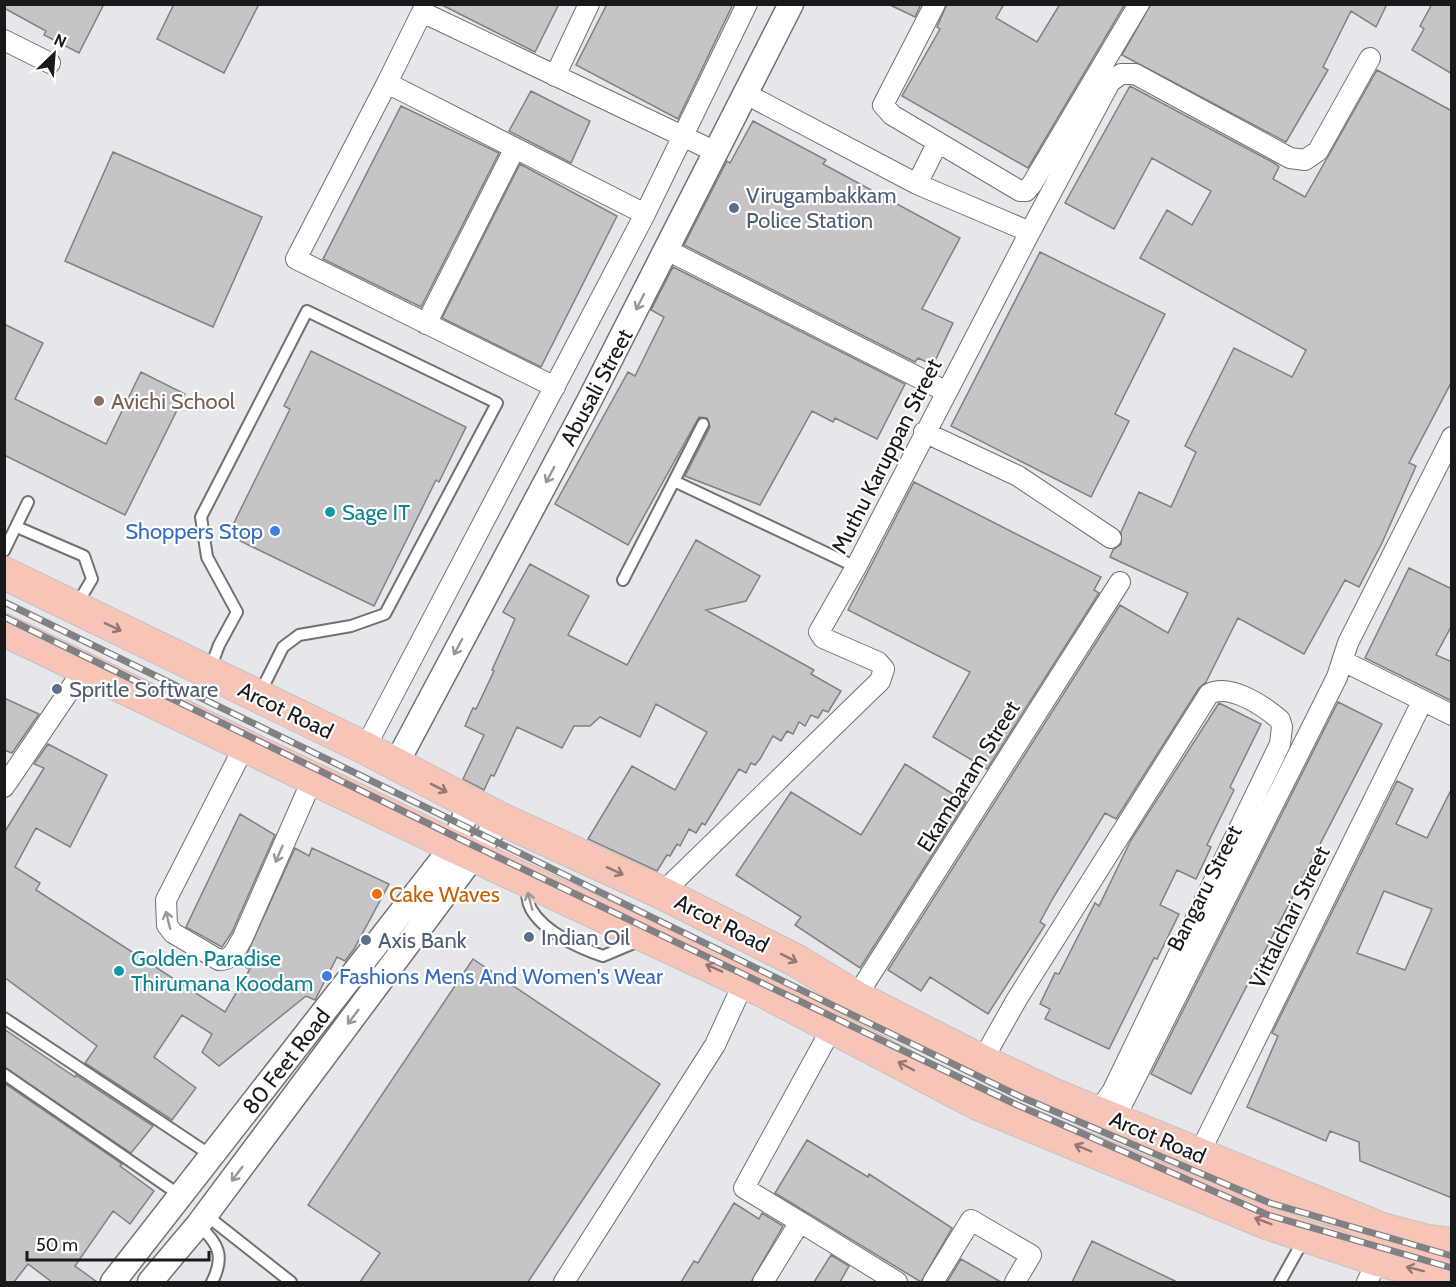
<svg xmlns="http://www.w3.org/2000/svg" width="1456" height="1287" font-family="Cabin,sans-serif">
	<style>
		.building { fill: #c6c4c6; stroke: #827f81; stroke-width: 1.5; fill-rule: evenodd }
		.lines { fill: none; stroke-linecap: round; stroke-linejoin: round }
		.service-casing { stroke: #6f7173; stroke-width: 14 }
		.minor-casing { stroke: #6f7173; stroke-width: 22 }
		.tertiary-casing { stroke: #6f7173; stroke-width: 27 }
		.primary-casing { stroke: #c3c3c3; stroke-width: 34 }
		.service { stroke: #fff; stroke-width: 10 }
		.minor { stroke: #fff; stroke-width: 20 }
		.tertiary { stroke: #fff; stroke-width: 24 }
		.primary { stroke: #f7c4b8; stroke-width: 32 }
		.rail-casing { stroke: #808183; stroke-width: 7 }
		.rail { stroke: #fff; stroke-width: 4.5; stroke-dasharray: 14; stroke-linecap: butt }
		.oneway { stroke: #979898 }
		.oneway2 { stroke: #937771 }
		.service-dot { fill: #5c6f8a; stroke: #fff; stroke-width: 2 }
		.education-dot { fill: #8d6e63; stroke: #fff; stroke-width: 2 }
		.culture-dot { fill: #0f9aa8; stroke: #fff; stroke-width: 2 }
		.shop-dot { fill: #3f7fe0; stroke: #fff; stroke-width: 2 }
		.food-dot { fill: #e8710a; stroke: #fff; stroke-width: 2 }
		.labels { text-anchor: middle; stroke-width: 4.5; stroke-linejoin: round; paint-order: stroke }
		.service-label { font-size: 22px; fill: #4e5e75; stroke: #fff; text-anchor: start }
		.street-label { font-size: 22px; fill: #18191a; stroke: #fff }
		.education-label { font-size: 22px; fill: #785e54; stroke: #fff; text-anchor: start }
		.culture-label { font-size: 22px; fill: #0d838f; stroke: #fff; text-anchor: start }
		.shop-label { font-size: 22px; fill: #366cbe; stroke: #fff; text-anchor: end }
		.food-label { font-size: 22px; fill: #c56008; stroke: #fff; text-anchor: start }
	</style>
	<rect width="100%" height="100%" fill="#e5e7ea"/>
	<!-- building -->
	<path class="building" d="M 4,4 L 104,4 L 79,53 L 44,35 L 46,31 L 4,8 Z
		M 174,4 L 259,4 L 224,73 L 157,39 Z
		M 440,4 L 559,4 L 535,52 Z
		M 607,4 L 733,4 L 678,119 L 576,65 Z
		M 888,4 L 921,4 L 915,17 Z
		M 947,4 L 1004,4 L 996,18 L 1037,42 L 1060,4 L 1125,4 L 1028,168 L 902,96 L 940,29 L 937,27 Z
		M 1151,4 L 1387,4 L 1376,27 L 1351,11 L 1323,67 L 1328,70 L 1286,142 L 1122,55 Z
		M 1432,4 L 1452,4 L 1452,74 L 1412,50 L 1424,29 L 1420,26 Z
		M 1377,70 L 1452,111 L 1452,381 L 1409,463 L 1416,466 L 1382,543 L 1359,587 L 1345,580 L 1304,654 L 1238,618 L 1206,682 L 1199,688 L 1116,819 L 1105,813 L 1053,898 L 1040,922 L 1045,925 L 988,1014 L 930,977 L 921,991 L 888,970 L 1120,605 L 1168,633 L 1188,593 L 1110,557 L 1113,550 L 1121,544 L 1121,532 L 1139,492 L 1171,507 L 1196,452 L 1185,446 L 1234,348 L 1292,377 L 1306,350 L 1140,258 L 1167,210 L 1192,225 L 1211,191 L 1152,158 L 1114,229 L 1065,203 L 1130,86 L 1274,163 L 1279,167 L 1273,179 L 1305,197 Z
		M 531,91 L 590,121 L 571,163 L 509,131 Z
		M 401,106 L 499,153 L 421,307 L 323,259 Z
		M 753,121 L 826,160 L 823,164 L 960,238 L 922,309 L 953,323 L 933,365 L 918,358 L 915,362 L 684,245 L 727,161 L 730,163 Z
		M 113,152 L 262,217 L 213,327 L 65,261 Z
		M 520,164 L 617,216 L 541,367 L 442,318 Z
		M 1040,252 L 1165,314 L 1115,414 L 1129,421 L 1091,497 L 951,426 Z
		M 673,267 L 905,384 L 877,439 L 835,418 L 833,422 L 812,411 L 760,505 L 685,476 L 710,427 L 707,418 L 699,417 L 628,545 L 555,504 L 628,372 L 635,376 L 664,317 L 651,310 Z
		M 4,324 L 43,343 L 15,399 L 106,444 L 141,372 L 185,394 L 125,515 L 4,455 Z
		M 311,351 L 466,427 L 439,482 L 436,480 L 374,606 L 228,535 L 290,409 L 284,406 Z
		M 914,482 L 1101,577 L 1094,590 L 1099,593 L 987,769 L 933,737 L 970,672 L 848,610 Z
		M 696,540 L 760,576 L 746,601 L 706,610 L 814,670 L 811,674 L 841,691 L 828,712 L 823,710 L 818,718 L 811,715 L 805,726 L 799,722 L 793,734 L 787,731 L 781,741 L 773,736 L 760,759 L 755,765 L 751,763 L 746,773 L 739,769 L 705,825 L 702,823 L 696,833 L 689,829 L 680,846 L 677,844 L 670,856 L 667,855 L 657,871 L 588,839 L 632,766 L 675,790 L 707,732 L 656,704 L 640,737 L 600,717 L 590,726 L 574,726 L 562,748 L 517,727 L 494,776 L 491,775 L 484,790 L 463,779 L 484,735 L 465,726 L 473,708 L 476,709 L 494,671 L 492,670 L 515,619 L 503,612 L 530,564 L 589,596 L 568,635 L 627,665 Z
		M 1409,568 L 1452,589 L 1452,625 L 1436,655 L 1452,662 L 1452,701 L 1365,658 Z
		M 4,698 L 39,714 L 12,753 L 4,750 Z
		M 1338,702 L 1382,724 L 1191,1094 L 1151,1074 Z
		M 1219,703 L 1261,724 L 1230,787 L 1234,790 L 1207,845 L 1211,847 L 1196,879 L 1177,870 L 1160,905 L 1179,914 L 1157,959 L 1154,958 L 1109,1049 L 1045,1019 L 1050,1009 L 1040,1004 L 1055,973 L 1059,974 L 1095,903 L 1099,906 L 1131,840 Z
		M 48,744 L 107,775 L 70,847 L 36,828 L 15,867 L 40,883 L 36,890 L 225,1012 L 250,969 L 243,966 L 245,958 L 295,848 L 309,856 L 312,848 L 389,884 L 354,949 L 345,961 L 337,957 L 315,1000 L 306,996 L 219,1066 L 202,1052 L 212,1034 L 182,1015 L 154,1057 L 196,1088 L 172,1120 L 85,1063 L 97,1046 L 4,977 L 4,833 L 44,768 L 34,764 Z
		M 905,764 L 966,802 L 860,968 L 795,925 L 801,917 L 736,875 L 791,792 L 861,835 Z
		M 1397,781 L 1413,789 L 1396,824 L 1427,838 L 1452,788 L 1452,1198 L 1360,1161 L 1359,1142 L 1330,1131 L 1326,1141 L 1247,1107 L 1278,1036 L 1272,1033 ZM 1384,891 L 1432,909 L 1405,970 L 1357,953 Z
		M 240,814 L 275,835 L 232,932 L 222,947 L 186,927 Z
		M 473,959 L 660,1084 L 528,1282 L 360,1282 L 380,1253 L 308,1205 Z
		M 4,1029 L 75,1077 L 76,1075 L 153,1126 L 131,1153 L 4,1067 Z
		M 4,1083 L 122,1164 L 120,1166 L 154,1191 L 130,1224 L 113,1211 L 75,1266 L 97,1282 L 52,1282 L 28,1264 L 14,1282 L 4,1282 Z
		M 807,1140 L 868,1177 L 869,1174 L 952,1228 L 921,1282 L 775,1193 Z
		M 734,1203 L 759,1219 L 762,1213 L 783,1226 L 751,1282 L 681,1282 L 694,1261 L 698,1263 Z
		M 1092,1241 L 1177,1282 L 1072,1282 Z
		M 831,1255 L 849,1266 L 840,1282 L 814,1282 Z
		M 961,1259 L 1001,1282 L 947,1282 Z"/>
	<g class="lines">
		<!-- service casing -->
		<g class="service-casing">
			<path id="service" d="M 674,481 L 703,424
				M 17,527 L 84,556 L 92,579 L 76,606
				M 4,551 L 28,502
				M 623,580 L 674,481 L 856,567
				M 210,669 L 219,645 L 237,612 L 207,557 L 201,517 L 307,311 L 497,403 L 385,614 L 351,626 L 299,635 L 283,647 L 259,695
				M 527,886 C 527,894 527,902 531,909 C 544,932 579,948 603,956 L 641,940
				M 4,1018 L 212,1156
				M 4,1074 L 181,1196
				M 206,1215 L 291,1282
				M 198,1225 C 219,1243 225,1257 212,1282
				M 1280,1282 L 1304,1239"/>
		</g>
		<!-- minor casing -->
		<g class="minor-casing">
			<path id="minor" d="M 935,4 L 883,105 L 892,115 L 1020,191 L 1026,191 L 1032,184 L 1139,4
				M 4,40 L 50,63
				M 555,76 L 589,4
				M 387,83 L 422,12 L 716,152
				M 917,184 L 938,142
				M 1030,232 L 1110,82 L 1121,74 L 1135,74 L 1290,158 L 1305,160 L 1318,151 L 1370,58
				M 667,250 L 947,392
				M 426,324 L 515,148
				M 555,387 L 296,259 L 387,83 L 645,214
				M 924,432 L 1018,476 L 1111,538
				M 1343,661 L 1452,715
				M 245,745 L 166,900 L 167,925 L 173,933 L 219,960 C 233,960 236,949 243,937 L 313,778
				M 365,748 L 645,214 L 747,4
				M 4,787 L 84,669
				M 662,893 L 880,681 L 884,669 L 878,662 L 823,638 L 819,632 L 856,567 L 1030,232 L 917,184 L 746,94
				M 856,997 L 1120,582
				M 982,1061 L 1017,999 L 1209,694 C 1230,683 1264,706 1280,720 L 1282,727 L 1280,744 L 1112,1092 L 1098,1111
				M 1114,1120 L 1312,727 L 1337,677 L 1348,643 L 1452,437
				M 1199,1154 L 1422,702
				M 800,1222 L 897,1282
				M 564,1282 L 715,1045 L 744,982
				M 763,1282 L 800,1222 L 744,1188 L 833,1026
				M 933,1282 L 971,1220 L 1031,1255 L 1015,1282
				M 1367,1282 L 1378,1260"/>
		</g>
		<!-- tertiary casing -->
		<g class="tertiary-casing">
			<path id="tertiary" d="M 395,766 L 588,403 L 791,4
				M 113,1282 L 453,846 L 470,804
				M 150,1282 L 198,1225 L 501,819"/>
		</g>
		<!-- primary casing -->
		<g class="primary-casing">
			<path id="primary" d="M 4,573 L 365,748 L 501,819 L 662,893 L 797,961 L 856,997 L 982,1061 L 1052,1094 L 1382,1229 L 1427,1241 L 1452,1244
				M 4,630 L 453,846 L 761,990 L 978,1104 L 1267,1223 L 1378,1260 L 1452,1278"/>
		</g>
		<!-- service -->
		<use href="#service" class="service"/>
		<!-- minor -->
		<use href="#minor" class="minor"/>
		<!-- tertiary -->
		<use href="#tertiary" class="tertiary"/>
		<!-- primary -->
		<use href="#primary" class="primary"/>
		<!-- rail casing -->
		<g class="rail-casing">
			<path id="rail" d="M 4,602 L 1021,1097 L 1270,1203 L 1452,1256
				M 4,617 L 458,838 L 1015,1104 L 1268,1215 L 1452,1268"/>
		</g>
		<!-- rail -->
		<use href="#rail" class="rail"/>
	</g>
	<!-- one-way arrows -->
	<defs><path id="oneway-shaft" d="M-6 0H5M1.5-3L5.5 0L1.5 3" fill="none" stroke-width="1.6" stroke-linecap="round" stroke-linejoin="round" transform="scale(1.5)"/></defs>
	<g class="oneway">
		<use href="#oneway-shaft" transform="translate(640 302) rotate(117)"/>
		<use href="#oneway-shaft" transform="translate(550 475) rotate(118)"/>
		<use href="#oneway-shaft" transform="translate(458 647) rotate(118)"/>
		<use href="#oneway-shaft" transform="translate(279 854) rotate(113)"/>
		<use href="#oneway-shaft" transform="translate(530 901) rotate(-105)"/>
		<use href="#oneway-shaft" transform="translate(168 920) rotate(-104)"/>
		<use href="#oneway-shaft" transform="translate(353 1017) rotate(127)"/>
		<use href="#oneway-shaft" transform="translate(237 1174) rotate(127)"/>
	</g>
	<g class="oneway2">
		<use href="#oneway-shaft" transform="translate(113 627) rotate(25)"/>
		<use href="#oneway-shaft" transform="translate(439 788) rotate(27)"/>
		<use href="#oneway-shaft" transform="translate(615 871) rotate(25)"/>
		<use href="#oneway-shaft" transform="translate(789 958) rotate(27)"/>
		<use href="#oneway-shaft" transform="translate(714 968) rotate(-156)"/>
		<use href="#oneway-shaft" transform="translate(906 1066) rotate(-152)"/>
		<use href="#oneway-shaft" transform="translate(1083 1148) rotate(-157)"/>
		<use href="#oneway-shaft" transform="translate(1263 1221) rotate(-159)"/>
		<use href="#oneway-shaft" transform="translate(1415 1269) rotate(-166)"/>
	</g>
	<!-- markers -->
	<g class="service-dot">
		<circle cx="734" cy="208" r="6"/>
		<circle cx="57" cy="689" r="6"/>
		<circle cx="529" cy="937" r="6"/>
		<circle cx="366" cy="940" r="6"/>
	</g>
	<circle class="education-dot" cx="99" cy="401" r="6"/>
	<g class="culture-dot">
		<circle cx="330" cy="512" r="6"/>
		<circle cx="119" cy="971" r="6"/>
	</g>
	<g class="shop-dot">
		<circle cx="275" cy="531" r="6"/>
		<circle cx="327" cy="976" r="6"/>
	</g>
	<circle class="food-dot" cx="377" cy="894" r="6"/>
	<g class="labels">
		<!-- service labels -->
		<g class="service-label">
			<text x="746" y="203">Virugambakkam<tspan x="746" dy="25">Police Station</tspan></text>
			<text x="69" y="697">Spritle Software</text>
			<text x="541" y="945">Indian Oil</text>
			<text x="378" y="948">Axis Bank</text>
		</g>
		<!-- street labels -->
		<g class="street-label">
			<text transform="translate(596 387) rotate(-62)" y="8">Abusali Street</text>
			<text transform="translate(886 456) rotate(-63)" y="8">Muthu Karuppan Street</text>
			<text transform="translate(286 710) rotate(26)" y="8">Arcot Road</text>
			<text transform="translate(968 776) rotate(-58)" y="8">Ekambaram Street</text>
			<text transform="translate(1204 888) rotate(-63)" y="8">Bangaru Street</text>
			<text transform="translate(1289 917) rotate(-64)" y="8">Vittalchari Street</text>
			<text transform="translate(722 923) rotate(27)" y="8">Arcot Road</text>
			<text transform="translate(286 1061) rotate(-52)" y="8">80 Feet Road</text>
			<text transform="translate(1158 1137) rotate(23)" y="8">Arcot Road</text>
		</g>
		<!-- education labels -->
		<g class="education-label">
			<text x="111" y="409">Avichi School</text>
		</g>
		<!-- culture labels -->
		<g class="culture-label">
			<text x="342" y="520">Sage IT</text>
			<text x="131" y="966">Golden Paradise<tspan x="131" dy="25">Thirumana Koodam</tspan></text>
		</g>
		<!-- shop labels -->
		<g class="shop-label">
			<text x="263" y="539">Shoppers Stop</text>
			<text x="339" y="984" text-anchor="start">Fashions Mens And Women's Wear</text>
		</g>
		<!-- food labels -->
		<g class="food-label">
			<text x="389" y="902">Cake Waves</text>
		</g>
	</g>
	<!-- border -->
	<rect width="1456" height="1287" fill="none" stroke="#18191a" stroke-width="12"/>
	<!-- north arrow -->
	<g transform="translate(54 54) rotate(25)" stroke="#ffffff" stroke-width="4.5" paint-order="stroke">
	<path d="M0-4.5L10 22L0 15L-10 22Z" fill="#18191a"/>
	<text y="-9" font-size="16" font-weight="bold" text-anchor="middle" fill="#18191a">N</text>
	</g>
	<!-- scale -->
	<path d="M27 1251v9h182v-9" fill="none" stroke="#18191a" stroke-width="3"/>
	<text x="36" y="1251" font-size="18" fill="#18191a" stroke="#ffffff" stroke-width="4.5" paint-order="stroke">50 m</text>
</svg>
